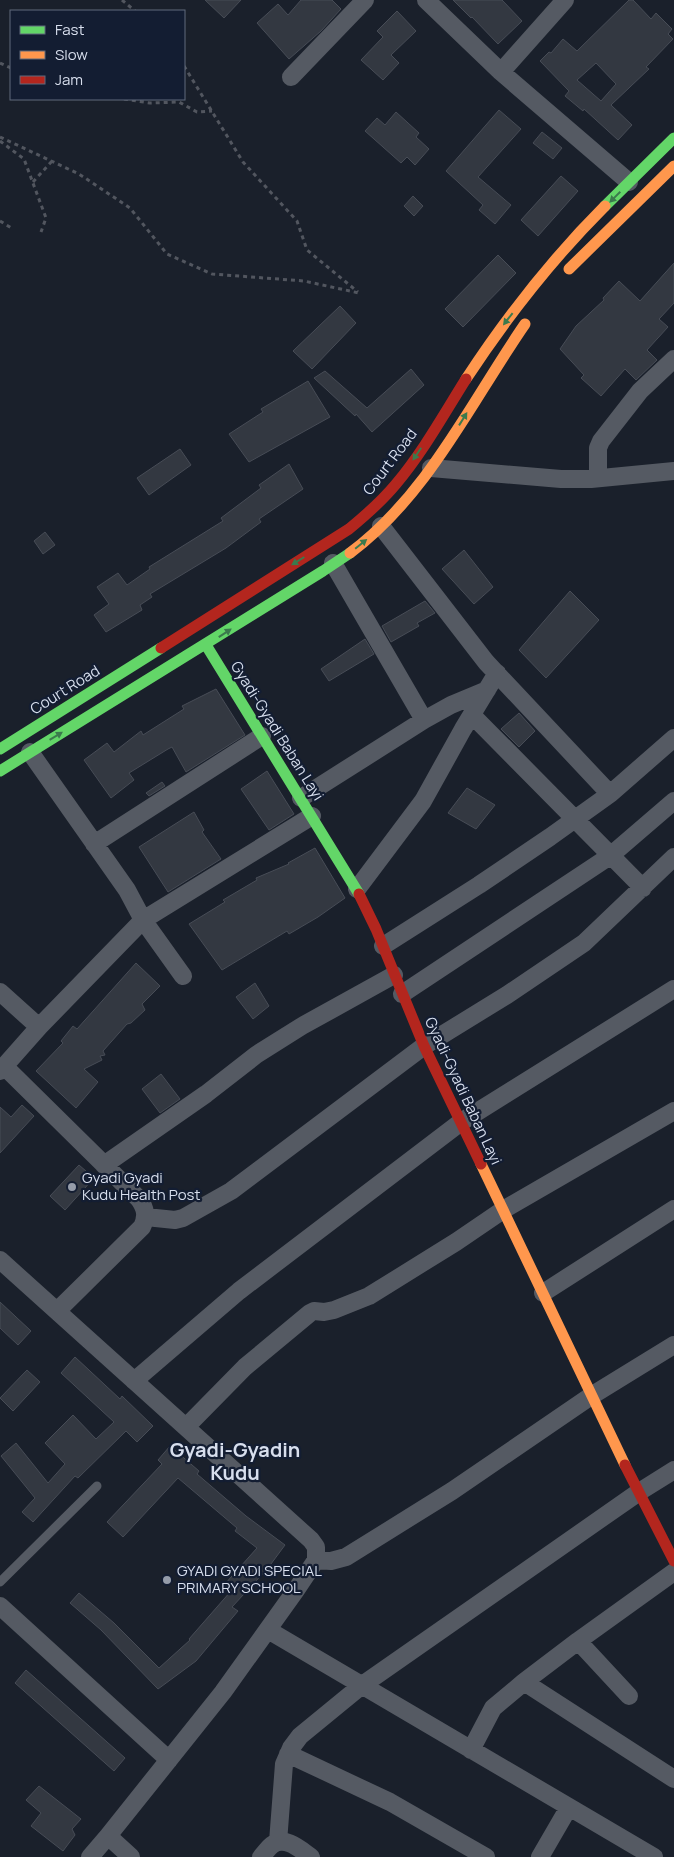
<svg xmlns="http://www.w3.org/2000/svg" width="674" height="1857" font-family="Manrope,sans-serif">
	<style>
		.building { fill: #333841; stroke: #474c56; fill-rule: evenodd }
		.lines { fill: none; stroke-linecap: round; stroke-linejoin: round }
		.path { stroke: #52565f; stroke-width: 3; stroke-dasharray: 4 4; stroke-linecap: butt }
		.lane { stroke: #555a63; stroke-width: 9 }
		.street { stroke: #555a63; stroke-width: 18 }
		.fast { stroke: #63d668; stroke-width: 11 }
		.slow { stroke: #ff974d; stroke-width: 11 }
		.jam { stroke: #b3261e; stroke-width: 11 }
		.oneway { fill: #3b7a4d }
		.poi-dot { fill: #959ca9; stroke: #131d32; stroke-width: 2 }
		.labels { text-anchor: middle; stroke-width: 4.5; stroke-linejoin: round; paint-order: stroke }
		.street-label { font-size: 15px; fill: #d7deed; stroke: #131d32 }
		.poi-label { font-size: 15px; fill: #d7deed; stroke: #131d32; text-anchor: start }
		.district-label { font-size: 20px; font-weight: bold; fill: #d7deed; stroke: #131d32 }
	</style>
	<rect width="100%" height="100%" fill="#1a202b"/>
	<!-- building -->
	<path class="building" d="M 205,0 L 241,0 L 224,18 Z
		M 301,0 L 332,0 L 341,9 L 321,31 L 289,59 L 257,23 L 278,4 L 288,15 Z
		M 453,0 L 502,0 L 522,21 L 498,44 L 472,17 L 471,18 Z
		M 629,0 L 633,0 L 651,19 L 656,13 L 672,29 L 668,34 L 673,39 L 646,67 L 649,69 L 611,105 L 632,125 L 618,140 L 584,109 L 583,111 L 565,96 L 569,91 L 540,61 L 549,52 L 551,53 L 563,39 L 577,51 ZM 596,63 L 616,84 L 601,101 L 577,80 Z
		M 397,11 L 416,31 L 391,55 L 399,63 L 383,80 L 361,60 L 383,37 L 377,31 Z
		M 499,110 L 521,129 L 478,177 L 511,205 L 495,224 L 479,210 L 483,205 L 446,171 Z
		M 396,112 L 419,133 L 416,137 L 429,149 L 415,165 L 407,157 L 401,163 L 365,131 L 377,118 L 385,125 Z
		M 542,132 L 562,148 L 553,159 L 533,143 Z
		M 561,176 L 578,191 L 538,236 L 521,220 Z
		M 413,196 L 423,206 L 414,216 L 404,206 Z
		M 498,255 L 516,273 L 463,327 L 445,309 Z
		M 674,263 L 674,303 L 659,319 L 668,327 L 647,350 L 657,360 L 636,380 L 625,369 L 601,396 L 581,378 L 584,375 L 560,349 L 576,326 L 604,300 L 603,298 L 619,281 L 640,301 Z
		M 340,306 L 356,323 L 312,369 L 293,351 Z
		M 411,369 L 424,385 L 372,432 L 356,414 L 355,416 L 314,378 L 325,371 L 367,408 Z
		M 308,381 L 330,417 L 249,462 L 229,434 L 263,412 L 261,409 Z
		M 180,449 L 191,465 L 149,495 L 137,478 Z
		M 289,464 L 303,489 L 259,519 L 261,522 L 226,548 L 150,594 L 152,597 L 140,605 L 142,610 L 106,632 L 94,615 L 109,604 L 97,587 L 118,573 L 127,585 L 150,569 L 149,567 L 223,521 L 221,518 L 261,488 L 259,485 Z
		M 45,532 L 55,545 L 43,554 L 34,541 Z
		M 464,550 L 493,587 L 474,604 L 442,569 Z
		M 570,591 L 599,620 L 546,678 L 519,650 Z
		M 425,601 L 435,613 L 417,623 L 419,626 L 391,642 L 382,626 Z
		M 365,639 L 374,654 L 329,681 L 321,669 Z
		M 216,689 L 245,735 L 186,772 L 172,747 L 168,749 L 129,773 L 134,780 L 111,798 L 84,760 L 107,743 L 114,752 L 141,731 L 143,735 L 184,709 L 182,706 Z
		M 519,713 L 535,731 L 519,747 L 501,729 Z
		M 267,771 L 294,814 L 269,830 L 241,789 Z
		M 162,782 L 165,786 L 149,796 L 146,793 Z
		M 467,788 L 495,805 L 476,829 L 448,813 Z
		M 194,812 L 204,830 L 202,832 L 221,859 L 168,892 L 139,847 Z
		M 315,848 L 345,898 L 318,917 L 289,934 L 287,931 L 222,970 L 189,924 L 225,902 L 223,900 L 257,880 L 256,878 L 289,864 L 288,863 Z
		M 136,963 L 160,986 L 142,1004 L 145,1010 L 131,1023 L 127,1024 L 103,1051 L 105,1055 L 100,1056 L 102,1060 L 84,1069 L 98,1082 L 76,1108 L 36,1071 L 63,1043 L 61,1041 L 73,1026 L 77,1029 Z
		M 255,983 L 269,1006 L 253,1019 L 236,997 Z
		M 161,1074 L 180,1099 L 160,1113 L 142,1089 Z
		M 22,1105 L 34,1116 L 0,1153 L 0,1107 L 11,1117 Z
		M 79,1165 L 94,1178 L 65,1210 L 50,1196 Z
		M 0,1302 L 31,1331 L 18,1345 L 0,1328 Z
		M 75,1357 L 120,1399 L 122,1396 L 153,1426 L 137,1442 L 126,1431 L 78,1478 L 75,1476 L 33,1522 L 22,1512 L 35,1498 L 1,1456 L 16,1443 L 48,1483 L 65,1464 L 45,1443 L 73,1415 L 96,1439 L 114,1422 L 61,1373 Z
		M 27,1370 L 40,1382 L 13,1411 L 0,1398 Z
		M 170,1446 L 199,1471 L 197,1474 L 246,1516 L 285,1545 L 268,1568 L 232,1607 L 238,1611 L 196,1661 L 158,1689 L 101,1630 L 70,1603 L 79,1593 L 114,1623 L 159,1668 L 190,1640 L 189,1639 L 231,1591 L 224,1585 L 257,1548 L 235,1531 L 237,1528 L 178,1478 L 123,1537 L 107,1522 L 162,1464 L 158,1460 Z
		M 26,1670 L 125,1758 L 114,1771 L 15,1683 Z
		M 39,1786 L 81,1819 L 72,1829 L 75,1835 L 63,1851 L 31,1826 L 41,1813 L 26,1800 Z"/>
	<g class="lines">
		<!-- path -->
		<path class="path" d="M 122,0 L 135,11
			M 0,63 L 11,68
			M 184,66 L 243,162 L 297,221 L 307,250 L 358,292
			M 124,99 L 150,103 L 179,102 L 197,112 L 212,111
			M 0,137 L 79,174 L 130,208 L 167,254 L 212,274 L 304,281 L 359,293
			M 0,141 L 24,159 L 46,218 L 41,232
			M 33,182 L 52,161
			M 0,221 L 13,229"/>
		<!-- lane -->
		<path class="lane" d="M 0,1582 L 97,1486"/>
		<!-- street -->
		<path class="street" d="M 426,0 L 501,72 L 565,0
			M 501,72 L 629,182
			M 291,77 L 365,0
			M 431,468 L 561,479 L 591,479 L 674,471
			M 598,478 L 598,448 L 601,441 L 640,391 L 674,359
			M 381,526 L 486,662 L 610,794
			M 333,563 L 424,720
			M 472,715 L 643,888
			M 301,798 L 424,720 L 451,705 L 487,690
			M 94,844 L 262,736
			M 357,889 L 423,801 L 463,729 L 497,673
			M 383,946 L 479,885 L 550,837 L 610,794 L 674,738
			M 183,976 L 143,920 L 312,816
			M 0,992 L 39,1027
			M 402,994 L 610,856 L 674,801
			M 4,1066 L 139,1199 C 146,1209 147,1216 142,1227 L 57,1311
			M 0,1071 L 39,1027 L 143,920 L 127,890 L 30,752
			M 104,1165 L 206,1094 L 256,1055 L 302,1026 L 394,975
			M 146,1217 L 175,1220 L 183,1218 L 231,1191 L 424,1046 L 507,995 L 584,943 L 674,857
			M 0,1260 L 311,1540 L 316,1547 L 316,1560 L 296,1590 L 223,1692 L 108,1836 L 90,1857
			M 543,1293 L 674,1209
			M 134,1381 L 239,1291 L 461,1122 L 674,989
			M 186,1427 L 245,1367 L 310,1313 L 314,1311 L 324,1312 L 334,1310 L 369,1296 L 456,1242 L 503,1210 L 674,1111
			M 316,1560 L 331,1561 L 346,1557 L 452,1491 L 591,1396 L 674,1345
			M 0,1606 L 169,1760
			M 268,1630 L 654,1857
			M 578,1641 L 629,1696
			M 524,1682 L 674,1779
			M 471,1750 L 493,1708 L 524,1682 L 578,1641 L 674,1572
			M 288,1754 L 390,1802 L 486,1857
			M 108,1836 L 131,1857
			M 278,1842 L 284,1764 L 291,1748 L 300,1736 L 361,1686 L 639,1492 L 674,1470
			M 261,1857 C 265,1853 268,1848 272,1845 C 285,1835 301,1850 311,1857
			M 540,1857 L 569,1807"/>
		<!-- fast -->
		<path class="fast" d="M 605,206 L 674,138
			M 206,645 L 359,894
			M 0,749 L 161,648
			M 0,771 L 323,571 L 350,553"/>
		<!-- slow -->
		<path class="slow" d="M 569,269 L 674,166
			M 466,379 C 506,318 553,258 605,206
			M 350,553 C 428,495 471,402 525,324
			M 481,1164 L 625,1465"/>
		<!-- jam -->
		<path class="jam" d="M 161,648 L 349,529 C 366,515 382,501 396,484 C 423,452 444,414 466,379
			M 359,894 L 376,929 L 424,1046 L 481,1164
			M 625,1465 L 674,1561"/>
	</g>
	<!-- one-way arrows -->
	<defs><path id="oneway-solid" d="M-6-.8H1V-3.2L6.5 0L1 3.2V.8H-6Z" transform="scale(1.25)"/></defs>
	<g class="oneway">
		<use href="#oneway-solid" transform="translate(615 197) rotate(135)"/>
		<use href="#oneway-solid" transform="translate(508 319) rotate(128)"/>
		<use href="#oneway-solid" transform="translate(463 419) rotate(-58)"/>
		<use href="#oneway-solid" transform="translate(417 454) rotate(124)"/>
		<use href="#oneway-solid" transform="translate(361 544) rotate(-39)"/>
		<use href="#oneway-solid" transform="translate(298 561) rotate(148)"/>
		<use href="#oneway-solid" transform="translate(225 633) rotate(-33)"/>
		<use href="#oneway-solid" transform="translate(56 736) rotate(-31)"/>
	</g>
	<!-- markers -->
	<g class="poi-dot">
		<circle cx="72" cy="1187" r="5"/>
		<circle cx="167" cy="1580" r="5"/>
	</g>
	<g class="labels">
		<!-- street labels -->
		<g class="street-label">
			<text transform="translate(390 462) rotate(-53)" y="5">Court Road</text>
			<text transform="translate(65 690) rotate(-32)" y="5">Court Road</text>
			<text transform="translate(277 731) rotate(58)" y="5">Gyadi-Gyadi Baban Layi</text>
			<text transform="translate(463 1091) rotate(65)" y="5">Gyadi-Gyadi Baban Layi</text>
		</g>
		<!-- poi labels -->
		<g class="poi-label">
			<text x="82" y="1183">Gyadi Gyadi<tspan x="82" dy="17">Kudu Health Post</tspan></text>
			<text x="177" y="1576">GYADI GYADI SPECIAL<tspan x="177" dy="17">PRIMARY SCHOOL</tspan></text>
		</g>
		<!-- district labels -->
		<g class="district-label">
			<text x="235" y="1457">Gyadi-Gyadin<tspan x="235" dy="23">Kudu</tspan></text>
		</g>
	</g>
	<!-- legend -->
	<rect x="10" y="10" width="175" height="90" fill="#131d32" stroke="#616a7d"/>
	<rect x="20" y="26" width="25" height="8" fill="#63d668" stroke="#616a7d"/>
	<text x="55" y="35" font-size="15" fill="#d7deed">Fast</text>
	<rect x="20" y="51" width="25" height="8" fill="#ff974d" stroke="#616a7d"/>
	<text x="55" y="60" font-size="15" fill="#d7deed">Slow</text>
	<rect x="20" y="76" width="25" height="8" fill="#b3261e" stroke="#616a7d"/>
	<text x="55" y="85" font-size="15" fill="#d7deed">Jam</text>
</svg>
